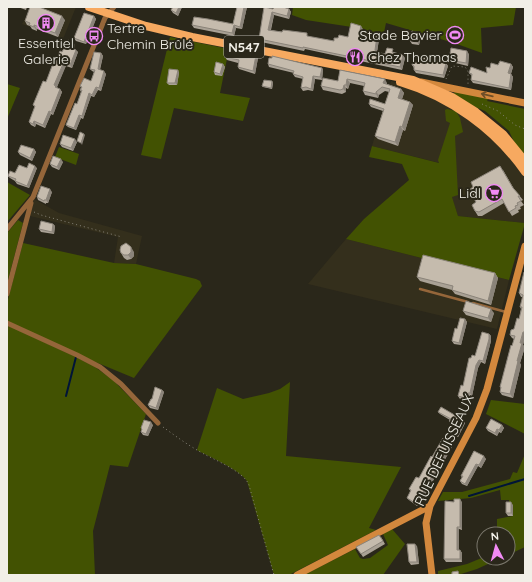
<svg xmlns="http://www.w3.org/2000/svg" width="532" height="582" font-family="Quicksand,sans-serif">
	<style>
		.built { fill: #342f1c }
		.green { fill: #425202 }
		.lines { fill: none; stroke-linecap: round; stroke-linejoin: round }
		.stream { stroke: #001438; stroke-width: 2 }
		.path { stroke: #878479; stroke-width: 1; stroke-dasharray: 1 3; stroke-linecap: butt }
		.lane { stroke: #95663a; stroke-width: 2.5 }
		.street { stroke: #95663a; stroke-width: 5 }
		.secondary { stroke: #d3883d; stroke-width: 7 }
		.primary { stroke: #f7a960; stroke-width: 8 }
		.wall { fill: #a9a195 }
		.shaded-wall { fill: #8a8379 }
		.building { fill: #c5bbad; stroke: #8a8379 }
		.oneway { stroke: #6e4e28 }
		.labels { text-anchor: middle; stroke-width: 4; stroke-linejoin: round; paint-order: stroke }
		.shield { fill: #2a271a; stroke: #b5b3aa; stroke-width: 1 }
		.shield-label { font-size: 13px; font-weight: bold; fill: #f1efe7 }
		.poi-label { font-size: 14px; fill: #f1efe7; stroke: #2a271a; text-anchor: start }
		.street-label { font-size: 14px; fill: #f1efe7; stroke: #2a271a }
	</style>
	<rect width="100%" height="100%" fill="#2a271a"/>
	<!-- built -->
	<path class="built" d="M 32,7 L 76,7 L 63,39 L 22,24 Z
		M 391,81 L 435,98 L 459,111 L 495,139 L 522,172 L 525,178 L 525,223 L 458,216 L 440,163 L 372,146 Z
		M 34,199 L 59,213 L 142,236 L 136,264 L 114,263 L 118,237 L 30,216 Z
		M 346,239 L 509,280 L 497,329 L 308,284 Z"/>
	<!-- green -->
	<path class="green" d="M 293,7 L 516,7 L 513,25 L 481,28 L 482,53 L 454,43 L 386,23 L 383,37 L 364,32 L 365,29 L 306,20 L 292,15 Z
		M 170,37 L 229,49 L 220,93 L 250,98 L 243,121 L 174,108 L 161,159 L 141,155 Z
		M 7,84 L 20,88 L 7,119 Z
		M 455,91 L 489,98 L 487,101 L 525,109 L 525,157 L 517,148 L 509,131 L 485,111 L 475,107 L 454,94 Z
		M 447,109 L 456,111 L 460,118 L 463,132 L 455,136 L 458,195 L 452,197 L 458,216 L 525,223 L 509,280 L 346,239 L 364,219 L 409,180 L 402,164 L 369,157 L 372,146 L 439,163 L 438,160 L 450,123 L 446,121 L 445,110 Z
		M 59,147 L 79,154 L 76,165 L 55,157 Z
		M 7,182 L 30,195 L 7,222 Z
		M 18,220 L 23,223 L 7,284 L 7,233 Z
		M 23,243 L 114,263 L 136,264 L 196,279 L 200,281 L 202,286 L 134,378 L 93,361 L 8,322 L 7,303 Z
		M 7,325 L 76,357 L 95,367 L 113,380 L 146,414 L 128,467 L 110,465 L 93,531 L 95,575 L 7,575 Z
		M 290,382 L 286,456 L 401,467 L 369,528 L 376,530 L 289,575 L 274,575 L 247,481 C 240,470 210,457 197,450 L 217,388 L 243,399 L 269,393 L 280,389 Z
		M 491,400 L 525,404 L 525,434 L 486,414 Z
		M 525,454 L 525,547 L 508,555 L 508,534 L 497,534 L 497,519 L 513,516 L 513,505 L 509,505 L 509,500 L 501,500 L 500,490 L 471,498 L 438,501 L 443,492 L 462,492 L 510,479 L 513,472 L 517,473 Z
		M 392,529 L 405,544 L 383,575 L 304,575 L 355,549 L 360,558 L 363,559 L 370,558 L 388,545 L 383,534 Z
		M 484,557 L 484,558 L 501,558 L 477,569 L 461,574 L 438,575 L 438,571 L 467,564 Z"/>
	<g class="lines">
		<!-- stream -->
		<path class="stream" d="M 66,396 L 76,357
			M 469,496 L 525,479"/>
		<!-- path -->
		<path class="path" d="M 446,79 L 452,66 L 465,67 L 468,71 L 468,84
			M 482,104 L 498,111 L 515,125 L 525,129
			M 34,212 L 41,215 L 122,237
			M 163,427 C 174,435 185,443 197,450 C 211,459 243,470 249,485 L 274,575"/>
		<!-- lane -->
		<path class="lane" d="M 420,289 L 468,302
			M 473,303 L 506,312"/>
		<!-- street -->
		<path class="street" d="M 7,229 L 33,197 L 105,18 L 114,7
			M 7,294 L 31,203
			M 7,323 L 77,355 L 100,367 L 121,384 L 158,423"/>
		<!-- secondary -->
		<path class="secondary" d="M 421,82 L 525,103
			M 297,575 L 430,506
			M 432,575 L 426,523 L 430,506 L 476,418 L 487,389 L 525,246"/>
		<!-- primary -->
		<path class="primary" d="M 89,7 L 146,26 L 192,37 L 413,80 L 452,97 L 476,112 L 503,134 L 525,161
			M 400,82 C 450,97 495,129 525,172"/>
	</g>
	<!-- wall -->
	<path class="wall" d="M 18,7 L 27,7 L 26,10 Z
		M 173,7 L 182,7 L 178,16 L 173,13 L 171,10 Z
		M 237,7 L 247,7 L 242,29 L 236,28 L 234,36 L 194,28 L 192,25 L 233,24 Z
		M 273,9 L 289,9 L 291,12 L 289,19 L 274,15 L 271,30 L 334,41 L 348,37 L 363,29 L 363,31 L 379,39 L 377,52 L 385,54 L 395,52 L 394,53 L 405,58 L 402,70 L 305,49 L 304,51 L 261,42 L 259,39 Z
		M 94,16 L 96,19 L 86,44 L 76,41 L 74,38 Z
		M 65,20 L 58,37 L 37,29 L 37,31 L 32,29 L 30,26 L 27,25 L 25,21 Z
		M 421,36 L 419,45 L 412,44 L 410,41 Z
		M 73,42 L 75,45 L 74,49 L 78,52 L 72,68 L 66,66 L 65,67 L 57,87 L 58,89 L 60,89 L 62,92 L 53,115 L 51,114 L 45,128 L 36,124 L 35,127 L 31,125 L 29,122 L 35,107 L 33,105 L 62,52 Z
		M 101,53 L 103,56 L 100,70 L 106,74 L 101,91 L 98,90 L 94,97 L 91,96 L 83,119 L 81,118 L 76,130 L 68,127 L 66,125 L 77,104 L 81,92 L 80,90 L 81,88 L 80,86 L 91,81 L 94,72 L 92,71 L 90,69 Z
		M 469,54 L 468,66 L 451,62 L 449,60 Z
		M 225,57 L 258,58 L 255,74 L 239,69 L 238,67 L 238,63 L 227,60 Z
		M 436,58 L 438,60 L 438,62 L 446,63 L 448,66 L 444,78 L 416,73 L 414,70 L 414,68 L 412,65 L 420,62 Z
		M 223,64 L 225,67 L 222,76 L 215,75 L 214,72 Z
		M 268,64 L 322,68 L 323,70 L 322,80 L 315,79 L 313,91 L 308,90 L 303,91 L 301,88 L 303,79 L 295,77 L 293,74 L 294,73 L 269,67 Z
		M 511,64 L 513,67 L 511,74 L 513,77 L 511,90 L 473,83 L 471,80 L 472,76 L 469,73 L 487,73 L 490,68 L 498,65 Z
		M 178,70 L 179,73 L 177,85 L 169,85 L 167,83 Z
		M 340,70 L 387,83 L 387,84 L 401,89 L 404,93 L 402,99 L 410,102 L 413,105 L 405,131 L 403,130 L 398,146 L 378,139 L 375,136 L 383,111 L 371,107 L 369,104 L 385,104 L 389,92 L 385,91 L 379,95 L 378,98 L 365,95 L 363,91 L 364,86 L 350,83 L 348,89 L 346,88 L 346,92 L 342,94 L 323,90 L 321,86 L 338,81 Z
		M 272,81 L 273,83 L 272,89 L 263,87 L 262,86 Z
		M 77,142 L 73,151 L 62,147 L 60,144 Z
		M 34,149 L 36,152 L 32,161 L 20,155 L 18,152 Z
		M 63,162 L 59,170 L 52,167 L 50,164 Z
		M 27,168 L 37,168 L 29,188 L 17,184 L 15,181 L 10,178 L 8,176 Z
		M 503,170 L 514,189 L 523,200 L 521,201 L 524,205 L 520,207 L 521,209 L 518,210 L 519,212 L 512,216 L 504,203 L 482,216 L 478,216 L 475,211 L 476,202 Z
		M 52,192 L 48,203 L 46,203 L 46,204 L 38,200 L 37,197 Z
		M 53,224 L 55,226 L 54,234 L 41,232 L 39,229 Z
		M 134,252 L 134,256 L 131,259 L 127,260 L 124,258 L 121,253 Z
		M 525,272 L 525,337 L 523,345 L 525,347 L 520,363 L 521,365 L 513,398 L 502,395 L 500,392 L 501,388 L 500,387 L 514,339 L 512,338 L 510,335 L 514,329 L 519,319 L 521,309 L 520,307 L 523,297 L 521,297 L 519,293 Z
		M 495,273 L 498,278 L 491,305 L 455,294 L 452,290 L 420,281 L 417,277 Z
		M 463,311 L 494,313 L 491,322 L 466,315 Z
		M 465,319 L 467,322 L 461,345 L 454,344 L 452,341 L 457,329 Z
		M 489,334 L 491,336 L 491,341 L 485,364 L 481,362 L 478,368 L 472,396 L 470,395 L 468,401 L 460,399 L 458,396 L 463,386 L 471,358 L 475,356 Z
		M 162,390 L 164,392 L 158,410 L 150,408 L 148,405 L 152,399 Z
		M 438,412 L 463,420 L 465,423 L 458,437 L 450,432 L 448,429 L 451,424 L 449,421 L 450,420 L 440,414 Z
		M 153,425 L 148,436 L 143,435 L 141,432 L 142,430 L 141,428 Z
		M 502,425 L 504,428 L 501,433 L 499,432 L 497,436 L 488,431 L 486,428 Z
		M 453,445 L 420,504 L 417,506 L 409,500 L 407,498 L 411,492 L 409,489 L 419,478 L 432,457 Z
		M 474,451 L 486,459 L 481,468 L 478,466 L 467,486 L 462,484 L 460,481 L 462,477 L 461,476 Z
		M 462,502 L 462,530 L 459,529 L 459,550 L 460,550 L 462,553 L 462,562 L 446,562 L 444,559 Z
		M 513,505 L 513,516 L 508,516 L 506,513 Z
		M 381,537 L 385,544 L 363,557 L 361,554 Z
		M 417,546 L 419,564 L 411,565 L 409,562 Z"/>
	<!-- shaded-wall -->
	<path class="shaded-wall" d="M 179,7 L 182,7 L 178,16 L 176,13 Z
		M 244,7 L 247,7 L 242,29 L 240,27 Z
		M 289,9 L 291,12 L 289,19 L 287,16 Z
		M 272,12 L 274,15 L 270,32 L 268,30 Z
		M 62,16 L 65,20 L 58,37 L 55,33 Z
		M 94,16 L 96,19 L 86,44 L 84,42 Z
		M 34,25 L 37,29 L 37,31 L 34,27 Z
		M 234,25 L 236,28 L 234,36 L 232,33 Z
		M 361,26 L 363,29 L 362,33 L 360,30 Z
		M 419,33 L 421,36 L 419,45 L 417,42 Z
		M 377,36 L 379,39 L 377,53 L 375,50 Z
		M 73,42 L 75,45 L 73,50 L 71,48 Z
		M 76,50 L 78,52 L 72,68 L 70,65 Z
		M 467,51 L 469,54 L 468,66 L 466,63 Z
		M 101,53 L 103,56 L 99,72 L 98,69 Z
		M 256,55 L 258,58 L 255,74 L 253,71 Z
		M 403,55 L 405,58 L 402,70 L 400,67 Z
		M 64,63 L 66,66 L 57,87 L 58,89 L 55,87 L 54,85 Z
		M 446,63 L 448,66 L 444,78 L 443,75 Z
		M 223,64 L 225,67 L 222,76 L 220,74 Z
		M 511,64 L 513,67 L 510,76 L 508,73 Z
		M 322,68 L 323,70 L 322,80 L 320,77 Z
		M 178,70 L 179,73 L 177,85 L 175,83 Z
		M 104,71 L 106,74 L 101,91 L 99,88 Z
		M 511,74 L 513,77 L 511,90 L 509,88 Z
		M 313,76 L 315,79 L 313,91 L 311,89 Z
		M 347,79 L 350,83 L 348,89 L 346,85 Z
		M 385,79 L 387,83 L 386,86 L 383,83 Z
		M 272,81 L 273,83 L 272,89 L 271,88 Z
		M 344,85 L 346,88 L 346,92 L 343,89 Z
		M 96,87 L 98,90 L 94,97 L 92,95 Z
		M 60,89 L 62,92 L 53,115 L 51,112 Z
		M 401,89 L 404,93 L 401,102 L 398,98 Z
		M 376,92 L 379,95 L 378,98 L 376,94 Z
		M 89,93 L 91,96 L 83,119 L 82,116 Z
		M 410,102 L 413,105 L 405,131 L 402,127 Z
		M 49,111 L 51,114 L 45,128 L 43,125 Z
		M 79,115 L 81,118 L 76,130 L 74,128 Z
		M 34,121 L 36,124 L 35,127 L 33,124 Z
		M 400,126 L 403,130 L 398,146 L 395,142 Z
		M 84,134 L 85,135 L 82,145 L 81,143 Z
		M 75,139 L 77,142 L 73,151 L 71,148 Z
		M 34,149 L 36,152 L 32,161 L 30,158 Z
		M 61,159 L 63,162 L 59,170 L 57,167 Z
		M 35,166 L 37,168 L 29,188 L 27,186 Z
		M 50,189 L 52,192 L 48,203 L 46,200 Z
		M 53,224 L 55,226 L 54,234 L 52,232 Z
		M 131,247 L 134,252 L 134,256 L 131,259 L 128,255 Z
		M 495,273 L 498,278 L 491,305 L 488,301 Z
		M 491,309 L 494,313 L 491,322 L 488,318 Z
		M 465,319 L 467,322 L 461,345 L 459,343 Z
		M 523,332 L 525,334 L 525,337 L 523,345 L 525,347 L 520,363 L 521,365 L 513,398 L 510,394 Z
		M 489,334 L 491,336 L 491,341 L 485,364 L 483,361 Z
		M 479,360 L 481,362 L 478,368 L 472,396 L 470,393 L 476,365 Z
		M 162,390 L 164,392 L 158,410 L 156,408 Z
		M 468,393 L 470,395 L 468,401 L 466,398 Z
		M 463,420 L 465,423 L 458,437 L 456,434 Z
		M 151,422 L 153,425 L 148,436 L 146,434 Z
		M 502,425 L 504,428 L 501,433 L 499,430 Z
		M 497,429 L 499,432 L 497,436 L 495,433 Z
		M 451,442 L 453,445 L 420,504 L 418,501 Z
		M 484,456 L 486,459 L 481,468 L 479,465 Z
		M 476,464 L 478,466 L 467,486 L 465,484 Z
		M 460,499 L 462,502 L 462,530 L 460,527 Z
		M 511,502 L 513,505 L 513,516 L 511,513 Z
		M 457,527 L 459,529 L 459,553 L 457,550 Z
		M 415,544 L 417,546 L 419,564 L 417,562 Z
		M 460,550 L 462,553 L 462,562 L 460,559 Z"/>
	<!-- building -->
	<path class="building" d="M 30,7 L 39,7 L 62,16 L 55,33 L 34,25 L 34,27 L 29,25 L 30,23 L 25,21 Z
		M 173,7 L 179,7 L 176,13 L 171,10 Z
		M 237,7 L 244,7 L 240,27 L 234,25 L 232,33 L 192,25 L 194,17 L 208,19 L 233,24 Z
		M 264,7 L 273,9 L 274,7 L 283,7 L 289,9 L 287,16 L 272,12 L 268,30 L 282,32 L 283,30 L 307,33 L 307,36 L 334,41 L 334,38 L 338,38 L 339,35 L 348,37 L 351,23 L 361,26 L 360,30 L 377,36 L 375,50 L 376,52 L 385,54 L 387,48 L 393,49 L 392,52 L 403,55 L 400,67 L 303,47 L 303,48 L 259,39 Z
		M 84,13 L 94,16 L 84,42 L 74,38 Z
		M 412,31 L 419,33 L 417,42 L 410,41 Z
		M 68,40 L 73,42 L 71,48 L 76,50 L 70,65 L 64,63 L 63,64 L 54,85 L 56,86 L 55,87 L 60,89 L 51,112 L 49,111 L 43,125 L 34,121 L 33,124 L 29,122 L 35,106 L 33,105 L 43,81 L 46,82 L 52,66 L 54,66 L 60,51 L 62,52 Z
		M 451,48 L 467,51 L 466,63 L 449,60 Z
		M 226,49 L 256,55 L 253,71 L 238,67 L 239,60 L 225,57 Z
		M 94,52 L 101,53 L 98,69 L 104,71 L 99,88 L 96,87 L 92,95 L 89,93 L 82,116 L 79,115 L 74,128 L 66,125 L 75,103 L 77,104 L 82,90 L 80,90 L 82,87 L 80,86 L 84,78 L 91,81 L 95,70 L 90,69 Z
		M 421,55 L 436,58 L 435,61 L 446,63 L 443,75 L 414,70 L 414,66 L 412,65 L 413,61 L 420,62 Z
		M 272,56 L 322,68 L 320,77 L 313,76 L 311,89 L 306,87 L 301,88 L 303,77 L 293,74 L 294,71 L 268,64 L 269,58 L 272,58 Z
		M 500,61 L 511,64 L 508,73 L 511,74 L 509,88 L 471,80 L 472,74 L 469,73 L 471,67 L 487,73 L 486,67 L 490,68 L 491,63 L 498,65 Z
		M 216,62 L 223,64 L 220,74 L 214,72 Z
		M 169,69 L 178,70 L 175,83 L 167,83 Z
		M 340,70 L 385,79 L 383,83 L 401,89 L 398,98 L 410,102 L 402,127 L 400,126 L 395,142 L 375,136 L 384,109 L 369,104 L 370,99 L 385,104 L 390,89 L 382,87 L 376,92 L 376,94 L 363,91 L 365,83 L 347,79 L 346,85 L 344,85 L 343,89 L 340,90 L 321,86 L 323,78 L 338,81 Z
		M 264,80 L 272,81 L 271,88 L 262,86 Z
		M 80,132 L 84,134 L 81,143 L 77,141 Z
		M 63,135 L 75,139 L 71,148 L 60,144 Z
		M 21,145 L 34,149 L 30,158 L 18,152 Z
		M 53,156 L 61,159 L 57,167 L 50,164 Z
		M 29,163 L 35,166 L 27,186 L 15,181 L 16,179 L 8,176 L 10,171 L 15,173 L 19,165 L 27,168 Z
		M 500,166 L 513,188 L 520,196 L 518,196 L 521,201 L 517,203 L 518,205 L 515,206 L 516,208 L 509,212 L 502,199 L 479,212 L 475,211 L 472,205 L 476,202 L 469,190 L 473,187 L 471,182 Z
		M 41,186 L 50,189 L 46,200 L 44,200 L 44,201 L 37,197 Z
		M 41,221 L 53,224 L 52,232 L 39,229 Z
		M 126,243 L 131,247 L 131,252 L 128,255 L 124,255 L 121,253 L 120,250 L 121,246 Z
		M 423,255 L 495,273 L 488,301 L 452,290 L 453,286 L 417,277 Z
		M 524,272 L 525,272 L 525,332 L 523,332 L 520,343 L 522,343 L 517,361 L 518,361 L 510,394 L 500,392 L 501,387 L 500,387 L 511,345 L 512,346 L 515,336 L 510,335 L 511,330 L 514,329 L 517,318 L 519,319 L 522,307 L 520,307 L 523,295 L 519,293 Z
		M 466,301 L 491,309 L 488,318 L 463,311 Z
		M 460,318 L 465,319 L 459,343 L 452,341 L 455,328 L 457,329 Z
		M 482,332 L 489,334 L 489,339 L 483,361 L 479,360 L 476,365 L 470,393 L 468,393 L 466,398 L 458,396 L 461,385 L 463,386 L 469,358 L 471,358 L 472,355 L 475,356 Z
		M 155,387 L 162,390 L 156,408 L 148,405 L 151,399 L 152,399 Z
		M 441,407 L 463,420 L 456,434 L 448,429 L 452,423 L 449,421 L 451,419 L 438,412 Z
		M 491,419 L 502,425 L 499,430 L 497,429 L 495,433 L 486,428 Z
		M 144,420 L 151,422 L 146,434 L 141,432 L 142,429 L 141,428 Z
		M 443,438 L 451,442 L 418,501 L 415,503 L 407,498 L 411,490 L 409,489 L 416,477 L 419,478 L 431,456 L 432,457 Z
		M 474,451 L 484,456 L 479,465 L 476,464 L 465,484 L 460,481 L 463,476 L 461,476 Z
		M 454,499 L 460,499 L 460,527 L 457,527 L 457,550 L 460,550 L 460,559 L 444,559 L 445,501 L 454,502 Z
		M 506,502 L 511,502 L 511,513 L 506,513 Z
		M 379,535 L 383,541 L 361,554 L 356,547 Z
		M 407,544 L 415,544 L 417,562 L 409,562 Z
		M 458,571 L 459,575 L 449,575 L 452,574 L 452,572 Z"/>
	<!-- one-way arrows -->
	<defs><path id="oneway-shaft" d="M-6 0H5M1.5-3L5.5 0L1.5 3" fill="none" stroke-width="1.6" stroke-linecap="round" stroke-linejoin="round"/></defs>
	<use class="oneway" href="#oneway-shaft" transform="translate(487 95) rotate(-167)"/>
	<!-- icons -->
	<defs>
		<g id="building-ring" transform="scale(0.9)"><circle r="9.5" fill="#2a271a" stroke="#f18af4" stroke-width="1.5"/><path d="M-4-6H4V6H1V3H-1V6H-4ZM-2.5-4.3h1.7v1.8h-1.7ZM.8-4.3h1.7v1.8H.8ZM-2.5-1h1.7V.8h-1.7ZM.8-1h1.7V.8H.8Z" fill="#f18af4"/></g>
		<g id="stadium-ring" transform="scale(0.9)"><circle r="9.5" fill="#2a271a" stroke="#f18af4" stroke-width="1.5"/><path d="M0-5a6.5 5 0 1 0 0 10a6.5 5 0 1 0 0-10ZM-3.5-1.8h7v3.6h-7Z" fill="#f18af4"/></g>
		<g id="bus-ring" transform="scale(0.9)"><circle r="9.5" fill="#2a271a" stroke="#f18af4" stroke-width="1.5"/><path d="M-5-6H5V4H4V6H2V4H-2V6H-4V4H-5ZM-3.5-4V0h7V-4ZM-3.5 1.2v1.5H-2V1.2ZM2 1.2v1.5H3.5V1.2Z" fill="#f18af4"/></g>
		<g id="restaurant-ring" transform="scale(0.9)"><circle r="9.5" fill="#2a271a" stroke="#f18af4" stroke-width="1.5"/><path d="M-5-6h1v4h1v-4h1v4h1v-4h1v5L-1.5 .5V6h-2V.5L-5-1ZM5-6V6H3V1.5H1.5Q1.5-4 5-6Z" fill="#f18af4"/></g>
		<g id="supermarket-ring" transform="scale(0.9)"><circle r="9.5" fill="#2a271a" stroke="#f18af4" stroke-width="1.5"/><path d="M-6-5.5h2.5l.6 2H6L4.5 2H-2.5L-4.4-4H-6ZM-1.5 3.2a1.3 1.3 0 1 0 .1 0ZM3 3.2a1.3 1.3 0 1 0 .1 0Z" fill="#f18af4"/></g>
	</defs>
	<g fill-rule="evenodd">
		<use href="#building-ring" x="46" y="23"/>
		<use href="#stadium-ring" x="455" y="35"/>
		<use href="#bus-ring" x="94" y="36"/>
		<use href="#restaurant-ring" x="355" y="57"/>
		<use href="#supermarket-ring" x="494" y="193"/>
	</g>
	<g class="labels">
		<!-- shield labels -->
		<rect class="shield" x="224" y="36" width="40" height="22" rx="3"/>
		<g class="shield-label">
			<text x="244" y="52">N547</text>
		</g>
		<!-- poi labels -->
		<g class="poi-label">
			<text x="107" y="33">Tertre<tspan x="107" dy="16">Chemin Brûlé</tspan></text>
			<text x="442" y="40" text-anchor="end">Stade Bavier</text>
			<text x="46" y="48" text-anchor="middle">Essentiel<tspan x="46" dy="16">Galerie</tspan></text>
			<text x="368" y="62">Chez Thomas</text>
			<text x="481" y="198" text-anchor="end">Lidl</text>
		</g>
		<!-- street labels -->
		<g class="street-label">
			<text transform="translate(444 450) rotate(-65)" y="5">RUE DEFUISSEAUX</text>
		</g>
	</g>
	<!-- border -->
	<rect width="532" height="582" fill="none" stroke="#f1efe7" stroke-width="16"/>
	<!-- north arrow -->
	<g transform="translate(496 546) rotate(354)"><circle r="19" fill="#2a271a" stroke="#7a776c"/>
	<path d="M0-3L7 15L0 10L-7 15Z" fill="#f18af4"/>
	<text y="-6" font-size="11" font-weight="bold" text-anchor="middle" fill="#f1efe7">N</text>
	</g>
</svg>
